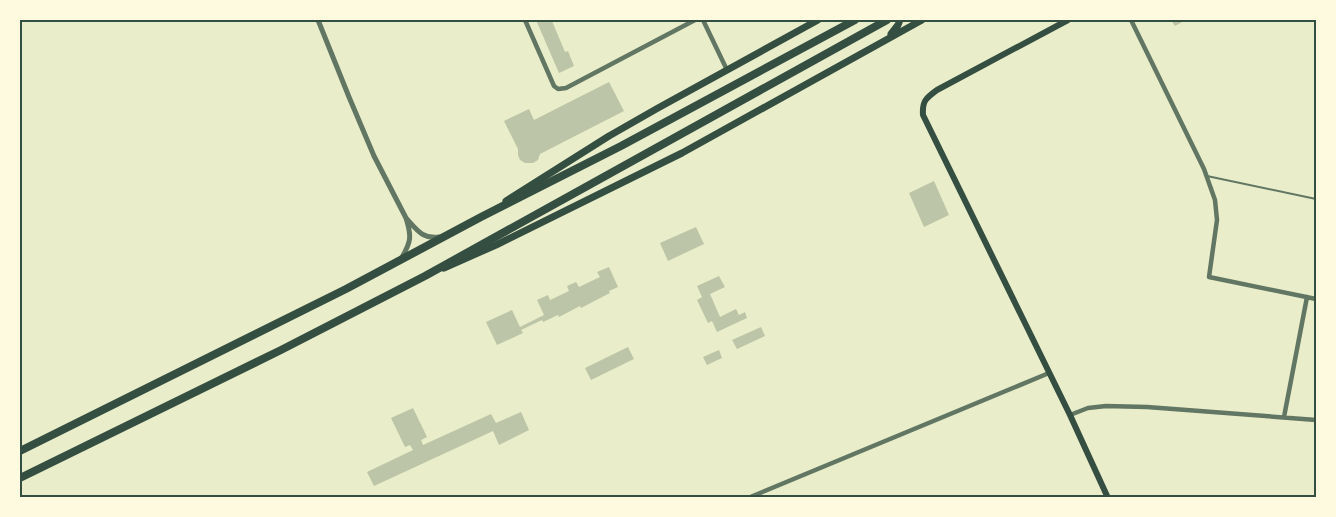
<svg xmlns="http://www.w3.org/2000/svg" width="1336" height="517" font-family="'Exo 2',sans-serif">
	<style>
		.building { fill: #bcc5a7 }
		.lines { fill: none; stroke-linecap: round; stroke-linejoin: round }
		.service { stroke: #617663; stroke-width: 2 }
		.minor { stroke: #617663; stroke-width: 4.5 }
		.tertiary { stroke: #617663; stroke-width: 5 }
		.secondary { stroke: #344e41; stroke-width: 6 }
		.primary { stroke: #344e41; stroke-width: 7 }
		.trunk { stroke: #344e41; stroke-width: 8 }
		.neatline { fill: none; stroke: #344e41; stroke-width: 2 }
	</style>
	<rect width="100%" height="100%" fill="#e9edc9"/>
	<!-- building -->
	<path class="building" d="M 536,20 L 556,20 L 552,21 L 565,52 L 568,51 L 574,66 L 559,73 Z
		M 1171,20 L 1186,20 L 1175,26 Z
		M 609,82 L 624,111 L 540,154 L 538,160 L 533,163 L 525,163 L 520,160 L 518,155 L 518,149 L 504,121 L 529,109 L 534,120 Z
		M 934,181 L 949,215 L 924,227 L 909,193 Z
		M 696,227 L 704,244 L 668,261 L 660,243 Z
		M 609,267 L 618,287 L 609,291 L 610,293 L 581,308 L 580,306 L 559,317 L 558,315 L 543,322 L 542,320 L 521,330 L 523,333 L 497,345 L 486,322 L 512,310 L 520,327 L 544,315 L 537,300 L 548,295 L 550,300 L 569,291 L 567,286 L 576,282 L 579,287 L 600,277 L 597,272 Z
		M 719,276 L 725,287 L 710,294 L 720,317 L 736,309 L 739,315 L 745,312 L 747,318 L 717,332 L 712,321 L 708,323 L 697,300 L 702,297 L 697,286 Z
		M 761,327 L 765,336 L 737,349 L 732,340 Z
		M 628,347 L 634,359 L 591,380 L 585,368 Z
		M 719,350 L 722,358 L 707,365 L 703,357 Z
		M 413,408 L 427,437 L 421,440 L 423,445 L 491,414 L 496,423 L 521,412 L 529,430 L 499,445 L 493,431 L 374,486 L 367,472 L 413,450 L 410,445 L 405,447 L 391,418 Z"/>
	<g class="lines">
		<!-- service -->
		<path class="service" d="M 1207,176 L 1316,199"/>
		<!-- minor -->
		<path class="minor" d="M 525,20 L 554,86 L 558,89 L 566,88 L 695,20
			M 703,20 L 727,70
			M 1131,20 L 1204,169 L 1215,200 L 1217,220 L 1209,277 L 1316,299
			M 1070,415 L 1088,408 L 1106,406 L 1147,407 L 1316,420
			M 1284,417 L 1307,297
			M 748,498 L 1049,373"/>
		<!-- tertiary -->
		<path class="tertiary" d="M 318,20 L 349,97 L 374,156 L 406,218
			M 401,259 C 411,242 412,237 406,218 C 417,230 422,239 439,237"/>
		<!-- secondary -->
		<path class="secondary" d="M 1068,20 L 937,90 C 926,98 922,101 923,115 L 1070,415 L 1108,498"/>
		<!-- primary -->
		<path class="primary" d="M 891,34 L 898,25 L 900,20
			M 506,201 L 609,136 L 658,108 L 818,20
			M 444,268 L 496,245 L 682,153 L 922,20"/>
		<!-- trunk -->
		<path class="trunk" d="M 20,451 L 346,289 L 481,217 L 621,146 L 855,20
			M 20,478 L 281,350 L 425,276 L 887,20"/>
	</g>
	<!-- border -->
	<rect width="1336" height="517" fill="none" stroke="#fefae0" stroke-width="42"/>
	<rect x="21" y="21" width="1294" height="475" class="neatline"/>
</svg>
